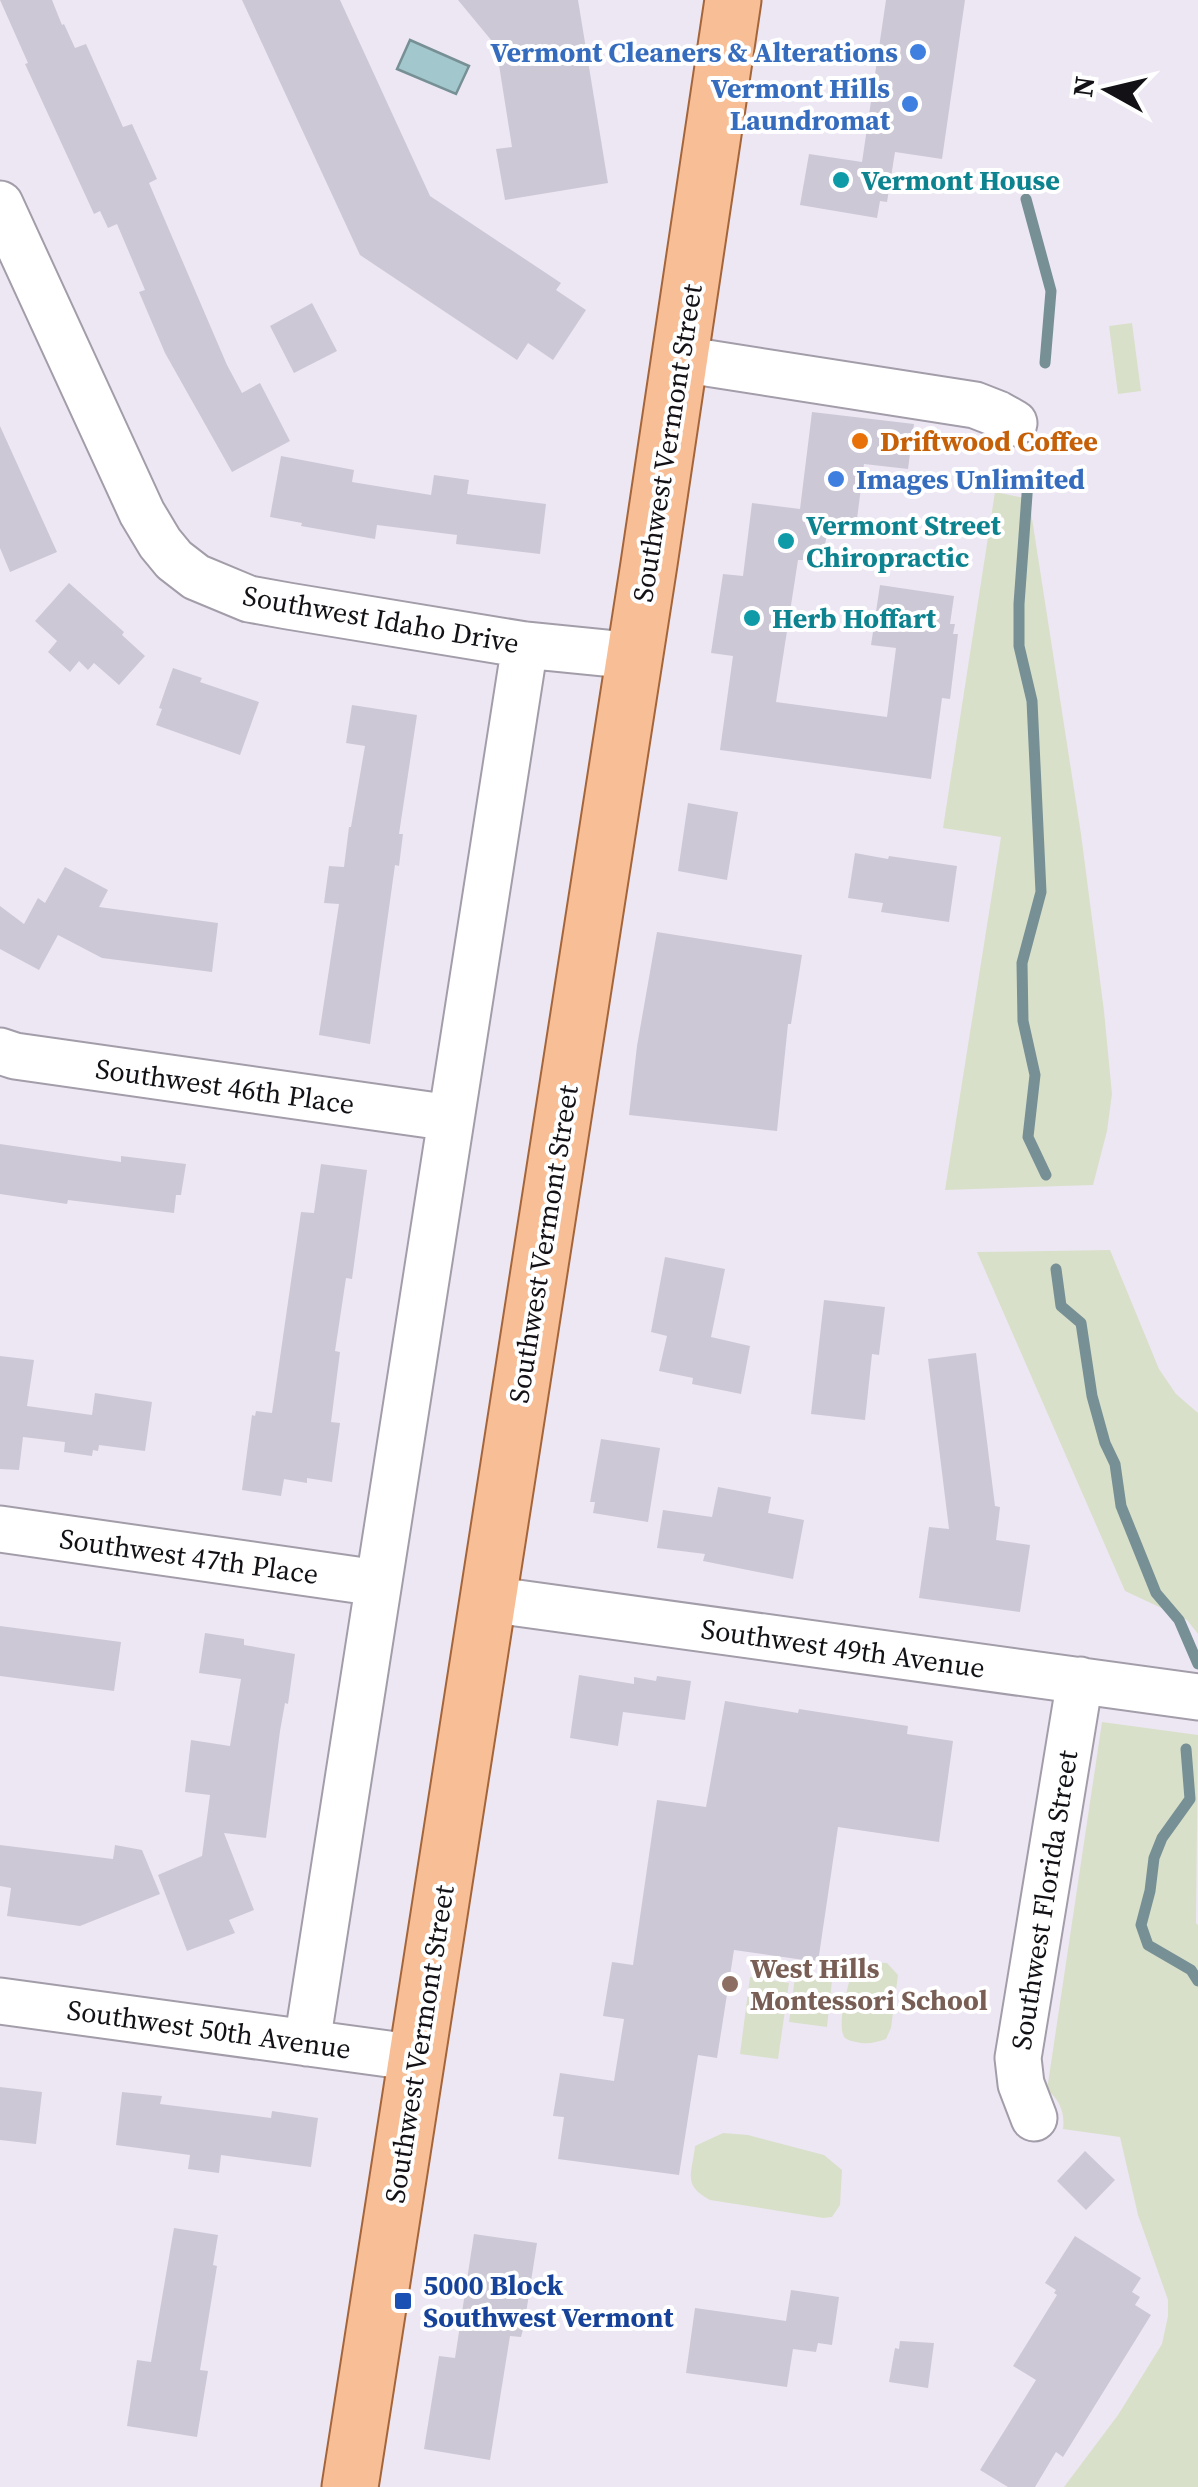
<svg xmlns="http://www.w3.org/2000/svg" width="1198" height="2487" font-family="'Source Serif 4',serif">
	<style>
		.green { fill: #d9e0c9 }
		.water { fill: #a2c7cc; stroke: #779095; stroke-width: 2.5 }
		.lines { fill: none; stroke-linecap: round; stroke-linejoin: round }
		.stream { stroke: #779095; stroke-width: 11 }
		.building { fill: #cdc8d5 }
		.minor-casing { stroke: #a39daa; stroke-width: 49 }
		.major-casing { stroke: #a5653a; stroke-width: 59 }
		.minor { stroke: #fff; stroke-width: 45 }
		.major { stroke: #f8be95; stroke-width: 55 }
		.shop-dot { fill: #3f7fe0; stroke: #fff; stroke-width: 4 }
		.culture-dot { fill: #0f9aa8; stroke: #fff; stroke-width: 4 }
		.food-dot { fill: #e8710a; stroke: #fff; stroke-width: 4 }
		.education-dot { fill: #8d6e63; stroke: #fff; stroke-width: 4 }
		.transit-dot { fill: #1a4fb4; stroke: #fff; stroke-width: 4 }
		.labels { text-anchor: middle; stroke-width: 8; stroke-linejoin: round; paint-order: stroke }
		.shop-label { font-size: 28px; font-weight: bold; fill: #366cbe; stroke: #fff; text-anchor: end }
		.culture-label { font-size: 28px; font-weight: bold; fill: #0d838f; stroke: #fff; text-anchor: start }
		.food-label { font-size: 28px; font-weight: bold; fill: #c56008; stroke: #fff; text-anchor: start }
		.street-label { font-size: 28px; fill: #131115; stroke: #fff }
		.education-label { font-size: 28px; font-weight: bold; fill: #785e54; stroke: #fff; text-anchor: start }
		.transit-label { font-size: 28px; font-weight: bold; fill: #164399; stroke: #fff; text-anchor: start }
	</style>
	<rect width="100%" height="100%" fill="#ede7f4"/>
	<!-- green -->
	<path class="green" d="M 1132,323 L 1141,391 L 1118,394 L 1109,326 Z
		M 995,492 L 1029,499 L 1081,834 L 1104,1011 L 1112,1094 L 1107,1131 L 1093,1185 L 945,1190 L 1001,837 L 943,828 Z
		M 1110,1250 L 1159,1369 L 1176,1394 L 1198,1413 L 1198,1634 L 1187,1620 L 1125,1591 L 977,1252 Z
		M 1102,1722 L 1198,1735 L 1196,1923 L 1198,1925 L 1198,2487 L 1064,2487 L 1118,2415 L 1162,2344 L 1168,2316 L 1168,2300 L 1138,2215 L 1120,2137 L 1063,2129 C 1065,2113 1060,2100 1047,2090 Z
		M 864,1962 L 887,1963 L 898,1975 L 891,2028 L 886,2039 C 877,2042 871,2044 861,2043 C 856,2042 849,2041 845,2038 C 835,2026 850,1977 855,1964 Z
		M 750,1977 L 789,1983 L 778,2059 L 740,2054 Z
		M 795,1977 L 832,1981 L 827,2027 L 789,2022 Z
		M 723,2133 L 748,2135 L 824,2155 L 842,2170 L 840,2205 L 832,2217 L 823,2218 L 710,2200 C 682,2185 692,2174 695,2146 Z"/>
	<!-- water -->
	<path class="water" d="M 410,40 L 469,66 L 456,94 L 397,69 Z"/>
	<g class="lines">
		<!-- stream -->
		<path class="stream" d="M 1026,199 L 1051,291 L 1045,363
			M 1028,481 L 1019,604 L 1019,646 L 1032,701 L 1041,892 L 1022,963 L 1023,1021 L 1035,1075 L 1028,1137 L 1046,1175
			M 1056,1269 L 1061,1306 L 1081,1323 L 1092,1396 L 1105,1443 L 1115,1464 L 1121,1506 L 1156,1593 L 1179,1620 L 1198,1664
			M 1186,1749 L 1190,1799 L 1162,1838 L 1154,1858 L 1150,1891 L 1141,1925 L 1148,1945 L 1191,1970 L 1198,1981"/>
	</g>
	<!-- building -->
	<path class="building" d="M 0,0 L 52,0 L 62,25 L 64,24 L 75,48 L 86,44 L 123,127 L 132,124 L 157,179 L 149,183 L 227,365 L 242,393 L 260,383 L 290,441 L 232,472 L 165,353 L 139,292 L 145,290 L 117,224 L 108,228 L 100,211 L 94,214 L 25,64 L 28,63 Z
		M 242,0 L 340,0 L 430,196 L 561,283 L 556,290 L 586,310 L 553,360 L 528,343 L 517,360 L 360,255 Z
		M 458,0 L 578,0 L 608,183 L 505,200 L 496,149 L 512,147 L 496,46 Z
		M 886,0 L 965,0 L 942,159 L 895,152 L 887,202 L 880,201 L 877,218 L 800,205 L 809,154 L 862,162 Z
		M 312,303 L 337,351 L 294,373 L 270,326 Z
		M 812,412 L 914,424 L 908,469 L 864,464 L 855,535 L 827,532 L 824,552 L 806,550 L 804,560 L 798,560 L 776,702 L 887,717 L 896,648 L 871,645 L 880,585 L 954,596 L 950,624 L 955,624 L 953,634 L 958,634 L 950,699 L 942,698 L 931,779 L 720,750 L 733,656 L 711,653 L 723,574 L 743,576 L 752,503 L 800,509 Z
		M 0,426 L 57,552 L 10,572 L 0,548 Z
		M 281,456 L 354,470 L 352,482 L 431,495 L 434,475 L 469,480 L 467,494 L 546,504 L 540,554 L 456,544 L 457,535 L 377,525 L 375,539 L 301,526 L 302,523 L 270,517 Z
		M 69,583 L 124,632 L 122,635 L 145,656 L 119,685 L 94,663 L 88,670 L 79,661 L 70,672 L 48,652 L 57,641 L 35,621 Z
		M 173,668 L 202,678 L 200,682 L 259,702 L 240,755 L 156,725 L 162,709 L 159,708 Z
		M 352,705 L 417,715 L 399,834 L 403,834 L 399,866 L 395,865 L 370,1044 L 319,1035 L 339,904 L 324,903 L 329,866 L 344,867 L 349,827 L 351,827 L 365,746 L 346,743 Z
		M 688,803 L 738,812 L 727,880 L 678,871 Z
		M 855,853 L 888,859 L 889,856 L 957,866 L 949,922 L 881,912 L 883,903 L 848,898 Z
		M 65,867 L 108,890 L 99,907 L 218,923 L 212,972 L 102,958 L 58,935 L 39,970 L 0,949 L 0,906 L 24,924 L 38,898 L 45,903 Z
		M 657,932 L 802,955 L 791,1024 L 788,1024 L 777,1131 L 629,1115 L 637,1046 Z
		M 0,1144 L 121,1162 L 121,1156 L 186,1164 L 181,1195 L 176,1195 L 174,1213 L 68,1200 L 67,1204 L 0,1194 Z
		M 321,1164 L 367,1170 L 352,1279 L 346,1278 L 335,1351 L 340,1352 L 331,1422 L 340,1423 L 332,1482 L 307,1478 L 307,1483 L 284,1479 L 281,1496 L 242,1490 L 252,1415 L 255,1416 L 256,1411 L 272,1413 L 301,1212 L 314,1213 Z
		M 665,1257 L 725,1269 L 711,1337 L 750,1346 L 741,1394 L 692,1384 L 693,1378 L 659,1371 L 667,1336 L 651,1332 Z
		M 824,1300 L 885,1307 L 879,1355 L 872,1354 L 865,1420 L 811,1414 Z
		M 976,1353 L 995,1506 L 1000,1507 L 996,1540 L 1030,1545 L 1020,1612 L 919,1598 L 929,1527 L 949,1529 L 928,1359 Z
		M 0,1356 L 34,1360 L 27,1406 L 92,1415 L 95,1393 L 152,1402 L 145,1451 L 99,1445 L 98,1451 L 93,1450 L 92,1456 L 64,1452 L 65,1442 L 23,1437 L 19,1470 L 0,1469 Z
		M 601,1439 L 660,1448 L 648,1522 L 593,1513 L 595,1502 L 590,1502 Z
		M 718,1487 L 771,1497 L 768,1513 L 804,1520 L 793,1579 L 703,1561 L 705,1554 L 657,1548 L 663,1510 L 712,1517 Z
		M 0,1626 L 121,1642 L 114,1691 L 0,1676 Z
		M 205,1633 L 244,1639 L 244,1645 L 295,1654 L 288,1704 L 285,1703 L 280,1731 L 266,1838 L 224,1833 L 254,1910 L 229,1920 L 235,1933 L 187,1951 L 158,1875 L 202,1856 L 210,1795 L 185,1792 L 191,1740 L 230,1746 L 241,1679 L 199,1673 Z
		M 579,1675 L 634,1684 L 634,1677 L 656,1681 L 657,1676 L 691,1681 L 685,1720 L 623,1712 L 618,1746 L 570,1738 Z
		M 725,1701 L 798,1713 L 799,1709 L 908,1726 L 907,1734 L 953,1741 L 939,1842 L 838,1827 L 818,1962 L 734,1950 L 717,2058 L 698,2055 L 679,2175 L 558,2159 L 564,2117 L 553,2116 L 560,2073 L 614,2081 L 624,2019 L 603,2016 L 612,1962 L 633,1965 L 657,1800 L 706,1807 Z
		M 0,1845 L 113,1859 L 115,1845 L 142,1850 L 160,1894 L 80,1926 L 7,1916 L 11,1888 L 0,1886 Z
		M 0,2087 L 42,2092 L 36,2144 L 0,2140 Z
		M 122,2092 L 162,2096 L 160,2104 L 271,2118 L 272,2111 L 318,2118 L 311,2167 L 221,2155 L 219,2173 L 188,2169 L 190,2155 L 116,2145 Z
		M 1085,2151 L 1115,2180 L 1086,2210 L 1057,2181 Z
		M 174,2228 L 218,2235 L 213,2265 L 217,2266 L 200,2370 L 208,2371 L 197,2437 L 127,2426 L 137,2360 L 151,2362 Z
		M 474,2234 L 537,2243 L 524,2326 L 521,2337 L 510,2336 L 490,2460 L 424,2449 L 439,2356 L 455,2358 Z
		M 1075,2236 L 1141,2278 L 1132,2292 L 1140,2297 L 1135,2305 L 1151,2315 L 1063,2457 L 1056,2452 L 1035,2487 L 1008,2487 L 980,2470 L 1036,2380 L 1013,2366 L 1057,2295 L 1054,2293 L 1056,2290 L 1045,2283 Z
		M 791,2290 L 839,2297 L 832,2345 L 818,2343 L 816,2352 L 793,2349 L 787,2387 L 686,2373 L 695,2308 L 786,2321 Z
		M 900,2341 L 934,2343 L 928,2388 L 889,2382 L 895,2348 L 899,2349 Z"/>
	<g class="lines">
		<!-- minor casing -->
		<g class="minor-casing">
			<path id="minor" d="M 0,204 L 142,513 L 160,543 L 174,560 L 196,577 L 249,599 L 288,606 L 525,645 L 635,656
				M 681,359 L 975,405 L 998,414 L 1014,423
				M 0,1051 L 15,1056 L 451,1118
				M 0,1529 L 378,1583
				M 488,1599 L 1198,1697
				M 0,2001 L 418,2058
				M 307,2043 L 525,645
				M 1034,2118 L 1021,2084 L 1018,2058 L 1080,1680"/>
		</g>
		<!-- major casing -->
		<g class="major-casing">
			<path id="major" d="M 350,2487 L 649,564 L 733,0"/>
		</g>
		<!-- minor -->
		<use href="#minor" class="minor"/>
		<!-- major -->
		<use href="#major" class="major"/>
	</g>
	<!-- markers -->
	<g class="shop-dot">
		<circle cx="918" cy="52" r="10"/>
		<circle cx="910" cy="104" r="10"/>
		<circle cx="836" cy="479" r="10"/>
	</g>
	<g class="culture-dot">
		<circle cx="841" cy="180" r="10"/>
		<circle cx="786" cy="541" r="10"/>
		<circle cx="752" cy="618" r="10"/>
	</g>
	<circle class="food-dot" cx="860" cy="441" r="10"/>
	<circle class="education-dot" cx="730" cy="1984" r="10"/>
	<rect class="transit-dot" x="393" y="2291" width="20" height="20" rx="5"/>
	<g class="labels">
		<!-- shop labels -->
		<g class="shop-label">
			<text x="898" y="62">Vermont Cleaners &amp; Alterations</text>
			<text x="890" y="98">Vermont Hills<tspan x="890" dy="32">Laundromat</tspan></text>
			<text x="856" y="489" text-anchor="start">Images Unlimited</text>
		</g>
		<!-- culture labels -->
		<g class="culture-label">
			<text x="861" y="190">Vermont House</text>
			<text x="806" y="535">Vermont Street<tspan x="806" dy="32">Chiropractic</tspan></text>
			<text x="772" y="628">Herb Hoffart</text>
		</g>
		<!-- food labels -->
		<g class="food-label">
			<text x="880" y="451">Driftwood Coffee</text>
		</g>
		<!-- street labels -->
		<g class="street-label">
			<text transform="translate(667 443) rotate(-81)" y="10">Southwest Vermont Street</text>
			<text transform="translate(381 619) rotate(10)" y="10">Southwest Idaho Drive</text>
			<text transform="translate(225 1086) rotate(8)" y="10">Southwest 46th Place</text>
			<text transform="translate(543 1244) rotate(-81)" y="10">Southwest Vermont Street</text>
			<text transform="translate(189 1556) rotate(8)" y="10">Southwest 47th Place</text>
			<text transform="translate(843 1648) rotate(8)" y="10">Southwest 49th Avenue</text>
			<text transform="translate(1044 1900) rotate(-81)" y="10">Southwest Florida Street</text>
			<text transform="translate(209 2029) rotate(8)" y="10">Southwest 50th Avenue</text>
			<text transform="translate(419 2044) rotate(-81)" y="10">Southwest Vermont Street</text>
		</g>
		<!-- education labels -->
		<g class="education-label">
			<text x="750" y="1978">West Hills<tspan x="750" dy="32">Montessori School</tspan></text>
		</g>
		<!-- transit labels -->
		<g class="transit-label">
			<text x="423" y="2295">5000 Block<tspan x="423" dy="32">Southwest Vermont</tspan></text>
		</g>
	</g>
	<!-- north arrow -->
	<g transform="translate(1108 90) rotate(278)" stroke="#ffffff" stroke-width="8" paint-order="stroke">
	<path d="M0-8L18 38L0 25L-18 38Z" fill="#131115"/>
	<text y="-15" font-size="28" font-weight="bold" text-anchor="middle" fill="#131115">N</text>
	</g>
</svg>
